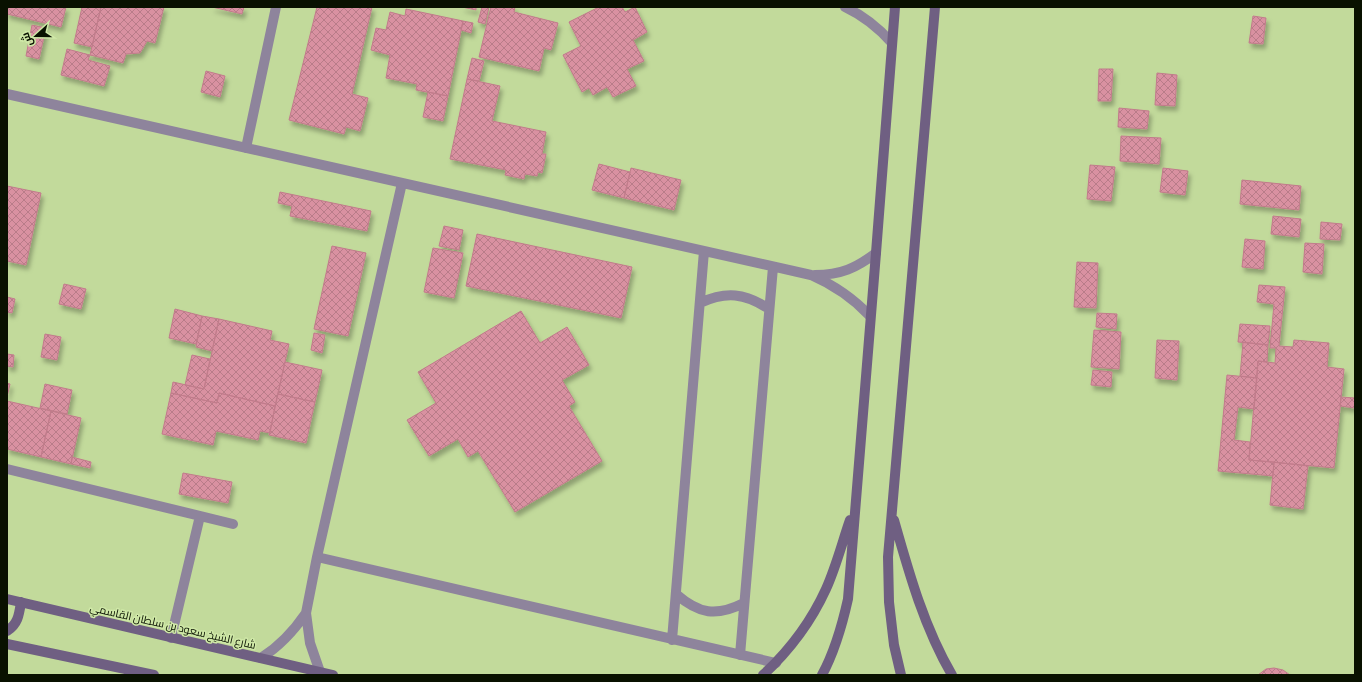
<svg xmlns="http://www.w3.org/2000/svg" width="1362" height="682" font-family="Barlow,Cairo,sans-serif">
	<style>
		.building { fill: url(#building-cross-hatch); stroke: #c17b8b; filter: url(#shadow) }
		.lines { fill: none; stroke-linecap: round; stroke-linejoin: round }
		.minor { stroke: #8e849c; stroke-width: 10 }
		.secondary { stroke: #6f5f82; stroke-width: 10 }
		.labels { text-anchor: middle; stroke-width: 3; stroke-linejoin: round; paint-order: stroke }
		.street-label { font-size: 11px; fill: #091100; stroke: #cfe8a7 }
	</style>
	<defs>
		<pattern id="building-cross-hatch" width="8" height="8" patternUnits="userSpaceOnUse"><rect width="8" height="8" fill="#d991a1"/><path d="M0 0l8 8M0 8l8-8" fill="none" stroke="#b97c89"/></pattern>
		<filter id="shadow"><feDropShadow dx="2.5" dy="4.5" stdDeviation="2" flood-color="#0004"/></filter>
	</defs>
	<rect width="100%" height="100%" fill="#c2da9b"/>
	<!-- building -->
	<path class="building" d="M 7,7 L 66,7 L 61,27 L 7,14 Z
		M 82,7 L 101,7 L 92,47 L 74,43 Z
		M 101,7 L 164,7 L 155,43 L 147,41 L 140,53 L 126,54 L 123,63 L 90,55 Z
		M 212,7 L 244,7 L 242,14 Z
		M 317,7 L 372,7 L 352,94 L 368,98 L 360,131 L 346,127 L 344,134 L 289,120 Z
		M 462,7 L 476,7 L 476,10 Z
		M 482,7 L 489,7 L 485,24 L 478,22 Z
		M 491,7 L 515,7 L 514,12 L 558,23 L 551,50 L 544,48 L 539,71 L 479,57 Z
		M 599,7 L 622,7 L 625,12 L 635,7 L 647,32 L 633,40 L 644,61 L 627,69 L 636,86 L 613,97 L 607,87 L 593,95 L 589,88 L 582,92 L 563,55 L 581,46 L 569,22 Z
		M 406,9 L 463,21 L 448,96 L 416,90 L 417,84 L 386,78 L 390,55 L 371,50 L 376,28 L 386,30 L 390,12 L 405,16 Z
		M 1253,16 L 1266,18 L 1263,44 L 1249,43 Z
		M 463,21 L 473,23 L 471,33 L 461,30 Z
		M 32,25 L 46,28 L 39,59 L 26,56 Z
		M 67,49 L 90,55 L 88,60 L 110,66 L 104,86 L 61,75 Z
		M 472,58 L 484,61 L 479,81 L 467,79 Z
		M 1099,69 L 1113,69 L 1111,101 L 1098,101 Z
		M 206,71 L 225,76 L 220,97 L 201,92 Z
		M 1157,73 L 1177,75 L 1175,106 L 1155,105 Z
		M 467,79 L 500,86 L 492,121 L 546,132 L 542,154 L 546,154 L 542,173 L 538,172 L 537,176 L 525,174 L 524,179 L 505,175 L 506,170 L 450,159 Z
		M 428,92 L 448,96 L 443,121 L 423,117 Z
		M 1119,108 L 1149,111 L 1147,129 L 1118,127 Z
		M 1121,136 L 1161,138 L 1159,164 L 1120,161 Z
		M 599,164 L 630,172 L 624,198 L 592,190 Z
		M 1090,165 L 1115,167 L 1111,201 L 1087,199 Z
		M 631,168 L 681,180 L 674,210 L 624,198 Z
		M 1163,168 L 1188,171 L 1185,195 L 1160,192 Z
		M 1242,180 L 1301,186 L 1299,210 L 1240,204 Z
		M 7,186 L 41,193 L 26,265 L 7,261 Z
		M 280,192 L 371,211 L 367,231 L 290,216 L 292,206 L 278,203 Z
		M 1273,216 L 1301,219 L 1299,237 L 1271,234 Z
		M 1321,222 L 1342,224 L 1340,240 L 1320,239 Z
		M 444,226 L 463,230 L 459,250 L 439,246 Z
		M 477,234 L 632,267 L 621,318 L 466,286 Z
		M 1245,239 L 1265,241 L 1263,269 L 1242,267 Z
		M 1305,243 L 1324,244 L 1322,274 L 1303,272 Z
		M 332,246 L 366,253 L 348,336 L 314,329 Z
		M 433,248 L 463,253 L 454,298 L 424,292 Z
		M 1077,262 L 1098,263 L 1096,308 L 1074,307 Z
		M 64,284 L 86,289 L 81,309 L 59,304 Z
		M 1259,285 L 1285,287 L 1279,346 L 1293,347 L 1294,340 L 1329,343 L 1327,367 L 1344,369 L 1334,468 L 1249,460 L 1258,361 L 1275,363 L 1276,348 L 1270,348 L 1274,304 L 1257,302 Z
		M 7,297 L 15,299 L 12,313 L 7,312 Z
		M 175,309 L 202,316 L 196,344 L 169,338 Z
		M 521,311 L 540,343 L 567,327 L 589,365 L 562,380 L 575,402 L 569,406 L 602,461 L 515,512 L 478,451 L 468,457 L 458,439 L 429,456 L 407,420 L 436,403 L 418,372 Z
		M 1097,313 L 1117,314 L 1116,329 L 1096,327 Z
		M 202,316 L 219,319 L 212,351 L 196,347 Z
		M 219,319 L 272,331 L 270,340 L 289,344 L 275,406 L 219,393 L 217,403 L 171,393 L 173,382 L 204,389 Z
		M 1240,324 L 1270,326 L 1268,345 L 1238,342 Z
		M 1094,330 L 1121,332 L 1119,369 L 1091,367 Z
		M 314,333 L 325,335 L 322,353 L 311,350 Z
		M 45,334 L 61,337 L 57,360 L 41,357 Z
		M 1157,340 L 1179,341 L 1177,380 L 1155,378 Z
		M 1243,342 L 1268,345 L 1267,362 L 1258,361 L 1257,378 L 1240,376 Z
		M 7,354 L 14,355 L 13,367 L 7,366 Z
		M 192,355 L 210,359 L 204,389 L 185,385 Z
		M 285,362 L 322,370 L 315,402 L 278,394 Z
		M 1093,370 L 1112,372 L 1111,387 L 1091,385 Z
		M 1227,375 L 1257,378 L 1254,409 L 1238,407 L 1234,440 L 1250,442 L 1249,460 L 1274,462 L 1273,476 L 1218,471 Z
		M 7,383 L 10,384 L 7,397 Z
		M 45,384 L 72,390 L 67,414 L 40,408 Z
		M 171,393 L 217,403 L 219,393 L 275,406 L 270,433 L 260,431 L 258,440 L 216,431 L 213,445 L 162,434 Z
		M 278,394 L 315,402 L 306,443 L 269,435 Z
		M 1341,397 L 1355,398 L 1355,408 L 1340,406 Z
		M 7,401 L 51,411 L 41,457 L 7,449 Z
		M 51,411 L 81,418 L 71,464 L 41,457 Z
		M 72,457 L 91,462 L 90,468 L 71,464 Z
		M 1274,462 L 1308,466 L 1303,509 L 1270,505 Z
		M 183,473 L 232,482 L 228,503 L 179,494 Z
		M 1274,668 L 1283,670 L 1290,675 L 1258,675 L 1266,669 Z"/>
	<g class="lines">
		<!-- minor -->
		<path class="minor" d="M 845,7 C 864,16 878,27 892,43
			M 7,94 L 811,275 C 834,285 853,298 870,316
			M 246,148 L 276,7
			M 815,275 C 841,275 856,268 876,253
			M 700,303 C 726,291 745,293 769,309
			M 7,469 L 233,524
			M 317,557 L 776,663
			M 676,594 C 699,614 716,617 744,603
			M 171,638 L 200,516
			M 672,640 L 704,251
			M 740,655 L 773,267
			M 261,658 C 280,646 293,632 306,613
			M 320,672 L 310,643 L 306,613 L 317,557 L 402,183"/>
		<!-- secondary -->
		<path class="secondary" d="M 894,520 C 909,573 924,627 952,675
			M 7,599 L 333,675
			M 7,631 C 18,624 19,615 21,602
			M 7,644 L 154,675
			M 763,675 C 790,650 811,622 826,589 C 836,567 842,543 850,520
			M 822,675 C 835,651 842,626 848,599 L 876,253 L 895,7
			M 901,675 L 894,645 L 889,602 L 888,557 L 935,7"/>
	</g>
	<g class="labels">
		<!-- street labels -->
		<g class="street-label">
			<text transform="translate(173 626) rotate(13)" y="4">شارع الشيخ سعود بن سلطان القاسمي</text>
		</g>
	</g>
	<!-- border -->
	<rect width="1362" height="682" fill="none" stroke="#091100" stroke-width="16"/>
	<!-- north arrow -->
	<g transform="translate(36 36) rotate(249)" stroke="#cfe8a7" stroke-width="3" paint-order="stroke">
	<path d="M0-3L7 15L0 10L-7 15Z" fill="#091100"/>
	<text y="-6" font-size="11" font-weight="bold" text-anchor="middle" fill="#091100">ش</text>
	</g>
</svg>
